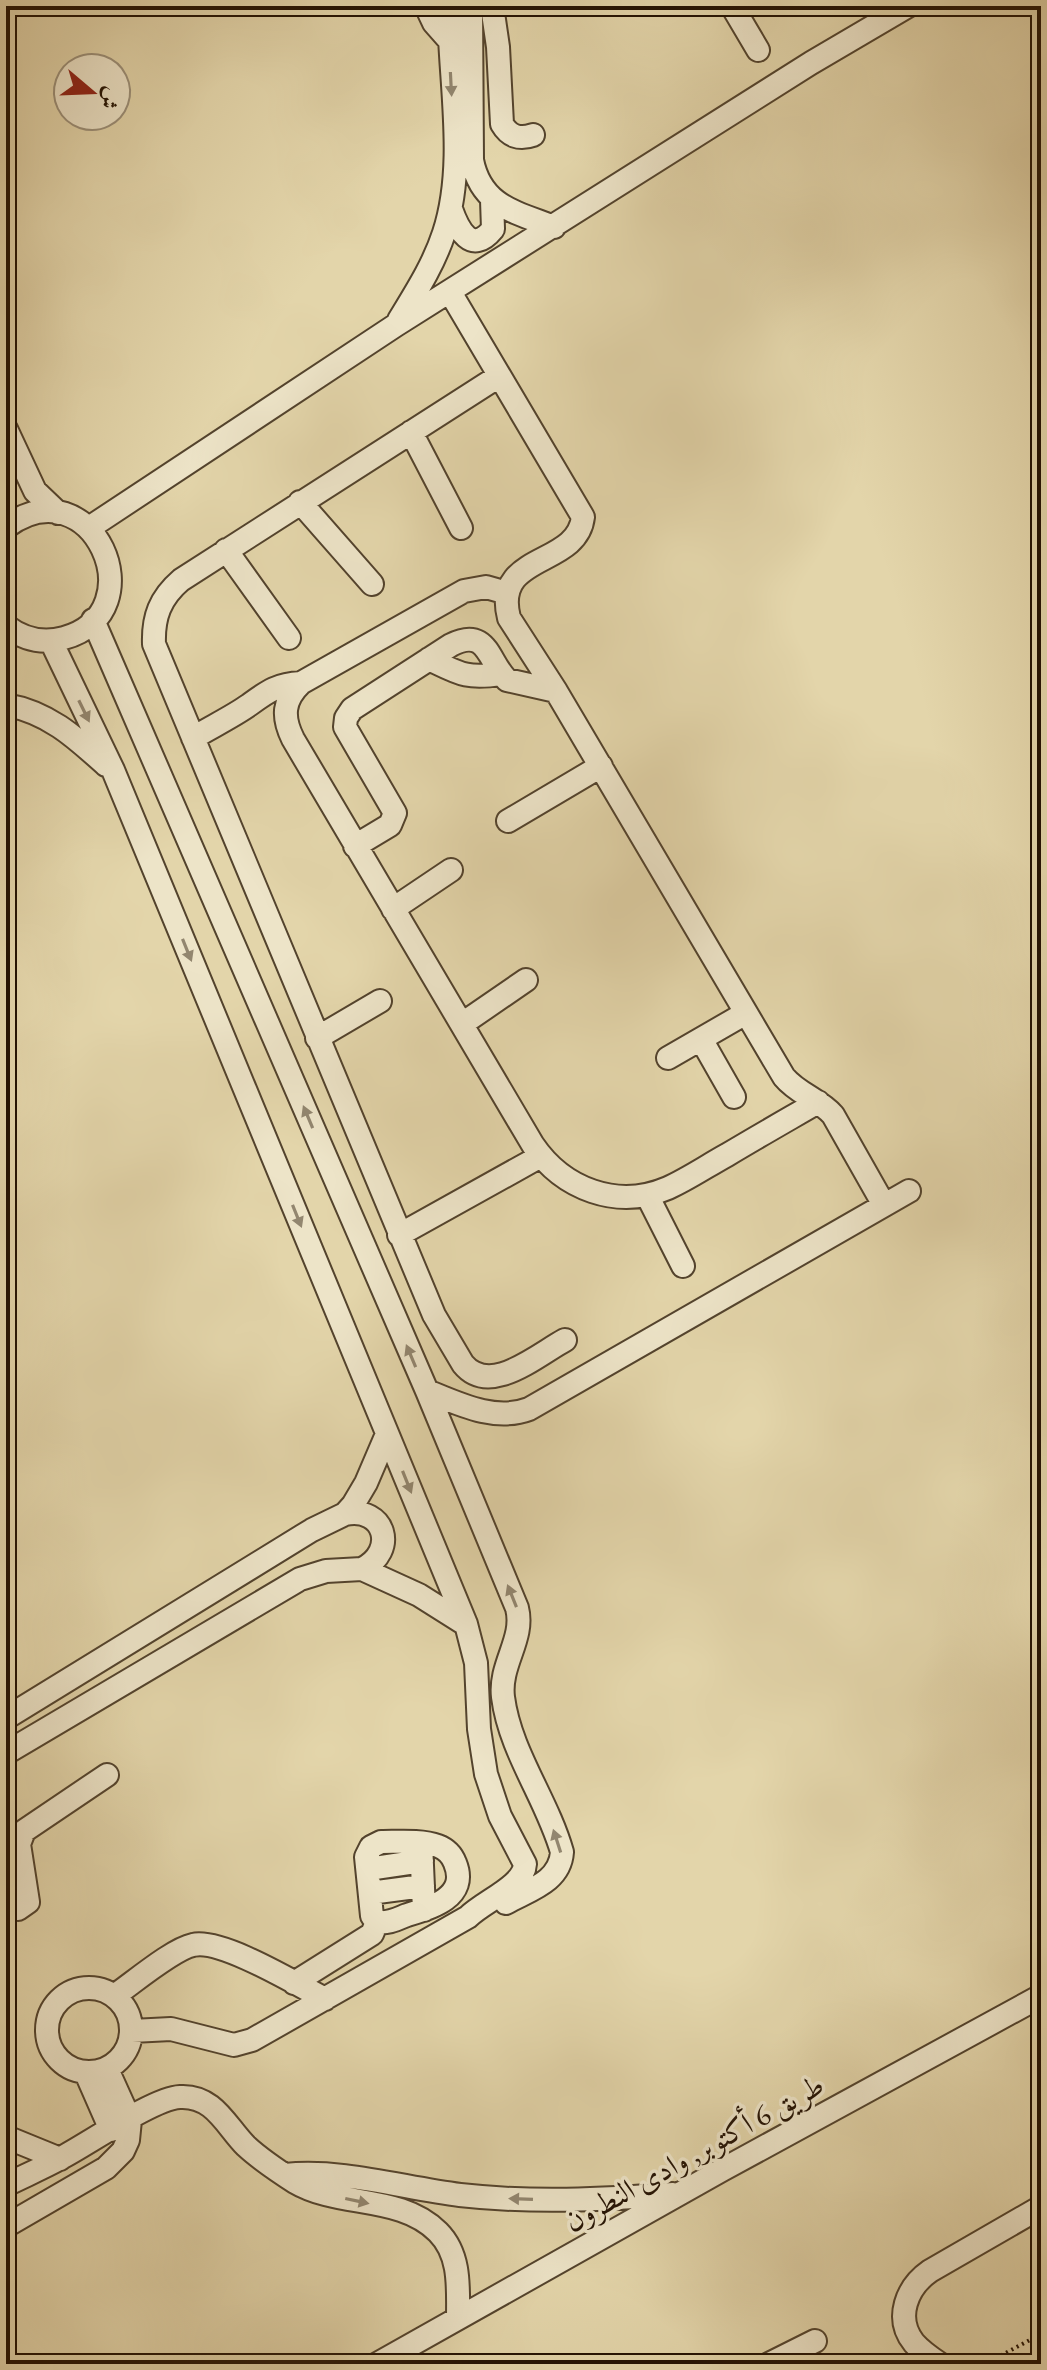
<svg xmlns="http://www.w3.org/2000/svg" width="1047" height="2370" font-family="'EB Garamond',Amiri,serif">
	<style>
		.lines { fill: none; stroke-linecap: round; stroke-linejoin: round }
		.minor-casing { stroke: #53432d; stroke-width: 26 }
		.path { stroke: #231203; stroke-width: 4; stroke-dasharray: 2 4; stroke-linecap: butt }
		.minor { stroke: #ede4c8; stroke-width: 22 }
		.oneway { fill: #92866f }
		.labels { text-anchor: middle; stroke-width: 7; stroke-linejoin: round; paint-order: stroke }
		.street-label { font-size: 30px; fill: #231203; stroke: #ede4c8 }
	</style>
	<rect width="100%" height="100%" fill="#e3d5aa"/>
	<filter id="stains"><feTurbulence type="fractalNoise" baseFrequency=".0025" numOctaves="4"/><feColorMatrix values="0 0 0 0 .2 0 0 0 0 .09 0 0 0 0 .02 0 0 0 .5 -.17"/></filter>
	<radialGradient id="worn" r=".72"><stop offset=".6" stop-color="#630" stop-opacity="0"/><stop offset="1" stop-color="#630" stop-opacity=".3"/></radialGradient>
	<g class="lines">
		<!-- minor casing -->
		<g class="minor-casing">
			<path id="minor" d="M 426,6 L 434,23 L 449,40
				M 471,6 L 472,160 C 481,206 515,212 554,227
				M 492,6 L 498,47 L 502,124 C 509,136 519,140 533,135
				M 732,6 L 758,50
				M 451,209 C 458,229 471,256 493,229 L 492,200
				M 450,292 L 583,517 C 577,568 492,552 509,618 L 556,691 L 784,1077 C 798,1094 819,1099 833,1115 L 884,1205
				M 399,320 C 416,292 434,264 444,233 C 467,163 449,79 449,6
				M 499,376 L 181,580 C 160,598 153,617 154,644 L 434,1315 L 463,1364 C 490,1397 537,1355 565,1340
				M 6,429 L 35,491 L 58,513
				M 411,432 L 461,528
				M 300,502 L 372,584
				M 6,527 C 92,463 158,612 64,638 C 43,644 23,639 6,626
				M 89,528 L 396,325 L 811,63 L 908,6
				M 226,550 L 289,638
				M 507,593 L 486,587 L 464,591 L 301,683 C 283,700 282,717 293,739 L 533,1145 C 563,1189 617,1210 668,1188 C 688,1179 707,1166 727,1155 C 757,1137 787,1120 818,1102
				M 93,620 L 427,1391 L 517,1608 C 525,1639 499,1664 503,1697 C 510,1752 547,1799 562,1852 C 560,1882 529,1890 506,1903
				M 51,641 L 113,770 L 466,1624 L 476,1663 L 479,1729 L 486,1774 L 500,1816 L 525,1864 C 524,1886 484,1901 468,1917 L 252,2040 L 234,2045 L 171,2029 L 132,2031
				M 429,659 C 460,674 466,679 501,674
				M 6,705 C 48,712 75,737 106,765
				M 193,738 C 211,727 232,717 249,705 C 267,692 277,684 301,683
				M 508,821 L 601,766
				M 355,846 L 390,825 L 395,813 L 345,727 L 346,718 L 352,709 L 451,645 C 488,626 488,662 507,680 L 556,691
				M 393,909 L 451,870
				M 462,1024 L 526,980
				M 317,1038 L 380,1001
				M 701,1039 L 734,1097
				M 668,1058 L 746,1013
				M 647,1195 L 683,1266
				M 399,1235 L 541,1156
				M 427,1391 C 459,1404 495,1422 529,1409 L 909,1191
				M 345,1514 C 385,1506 398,1551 362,1569
				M 6,1718 L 312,1530 L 345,1514 L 353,1505 L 366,1483 L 387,1434
				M 6,1753 L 300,1579 L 326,1571 L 362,1569 L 419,1595 L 465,1624
				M 381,1842 C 399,1842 421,1840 438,1846 C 446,1849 452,1855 455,1863 C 469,1897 431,1908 407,1915 C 397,1919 388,1924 377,1922 L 372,1916 L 366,1857 L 371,1847 Z
				M 421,1843 L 424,1910
				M 368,1869 L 422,1861
				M 370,1893 L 423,1886
				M 6,1905 L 18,1909 L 28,1902 L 19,1844 L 24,1831 L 107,1775
				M 294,1983 L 372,1934 L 377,1922
				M47 2030a42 42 0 1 1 84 0a42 42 0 1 1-84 0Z
				M 114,1996 C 133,1983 173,1949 193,1945 C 221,1938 298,1985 325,1999
				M 86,2073 L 111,2130
				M 6,2137 L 60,2159
				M 285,2175 C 343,2169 403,2188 460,2195 C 531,2203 602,2200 673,2194
				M 6,2185 C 24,2176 43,2168 61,2158 C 88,2144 154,2098 180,2097 C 214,2095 226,2126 246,2146 C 261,2160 278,2171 295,2182 C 339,2208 400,2194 438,2232 C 461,2255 458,2288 458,2318
				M 6,2226 L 106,2168 L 123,2151 L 128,2140 L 130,2120 L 107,2069
				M 377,2364 L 722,2170 L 1041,1996
				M 769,2364 L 815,2341
				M 940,2364 C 931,2358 921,2351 914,2343 C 894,2318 907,2287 930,2271 L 1041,2207"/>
		</g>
		<!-- path -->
		<path class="path" d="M 985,2364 L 1041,2334"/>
		<!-- minor -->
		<use href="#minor" class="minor"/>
	</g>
	<!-- one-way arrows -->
	<defs><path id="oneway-solid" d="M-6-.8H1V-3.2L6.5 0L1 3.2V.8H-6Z" transform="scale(2)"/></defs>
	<g class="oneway">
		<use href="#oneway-solid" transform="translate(451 84) rotate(87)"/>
		<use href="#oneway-solid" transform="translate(84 711) rotate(64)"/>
		<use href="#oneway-solid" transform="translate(187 950) rotate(68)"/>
		<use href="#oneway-solid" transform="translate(308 1117) rotate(-113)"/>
		<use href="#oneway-solid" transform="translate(297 1216) rotate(68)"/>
		<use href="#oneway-solid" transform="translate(411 1356) rotate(-113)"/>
		<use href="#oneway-solid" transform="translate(407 1482) rotate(68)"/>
		<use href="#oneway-solid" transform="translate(512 1596) rotate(-112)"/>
		<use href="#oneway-solid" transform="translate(557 1841) rotate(-108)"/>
		<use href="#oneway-solid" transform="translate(521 2199) rotate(-178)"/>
		<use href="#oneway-solid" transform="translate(357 2201) rotate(12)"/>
	</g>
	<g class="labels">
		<!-- street labels -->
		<g class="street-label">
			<text transform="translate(694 2153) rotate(-29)" y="10">طريق 6 أكتوبر, وادى النطرون</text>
		</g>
	</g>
	<!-- margin -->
	<rect width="1047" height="2370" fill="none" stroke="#e3d5aa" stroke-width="32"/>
	<rect x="8" y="8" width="1031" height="2354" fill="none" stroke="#231203" stroke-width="4"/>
	<rect x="16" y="16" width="1015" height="2338" fill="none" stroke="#231203" stroke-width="2"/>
	<!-- north arrow -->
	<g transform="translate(92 92) rotate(109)"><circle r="38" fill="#ede4c8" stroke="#9c9079" stroke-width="2"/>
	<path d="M0-6L14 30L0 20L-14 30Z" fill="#8f2418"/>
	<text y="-12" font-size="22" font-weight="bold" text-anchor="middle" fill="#231203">ش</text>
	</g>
	<rect width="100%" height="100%" filter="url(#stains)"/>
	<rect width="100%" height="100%" fill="url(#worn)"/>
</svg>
